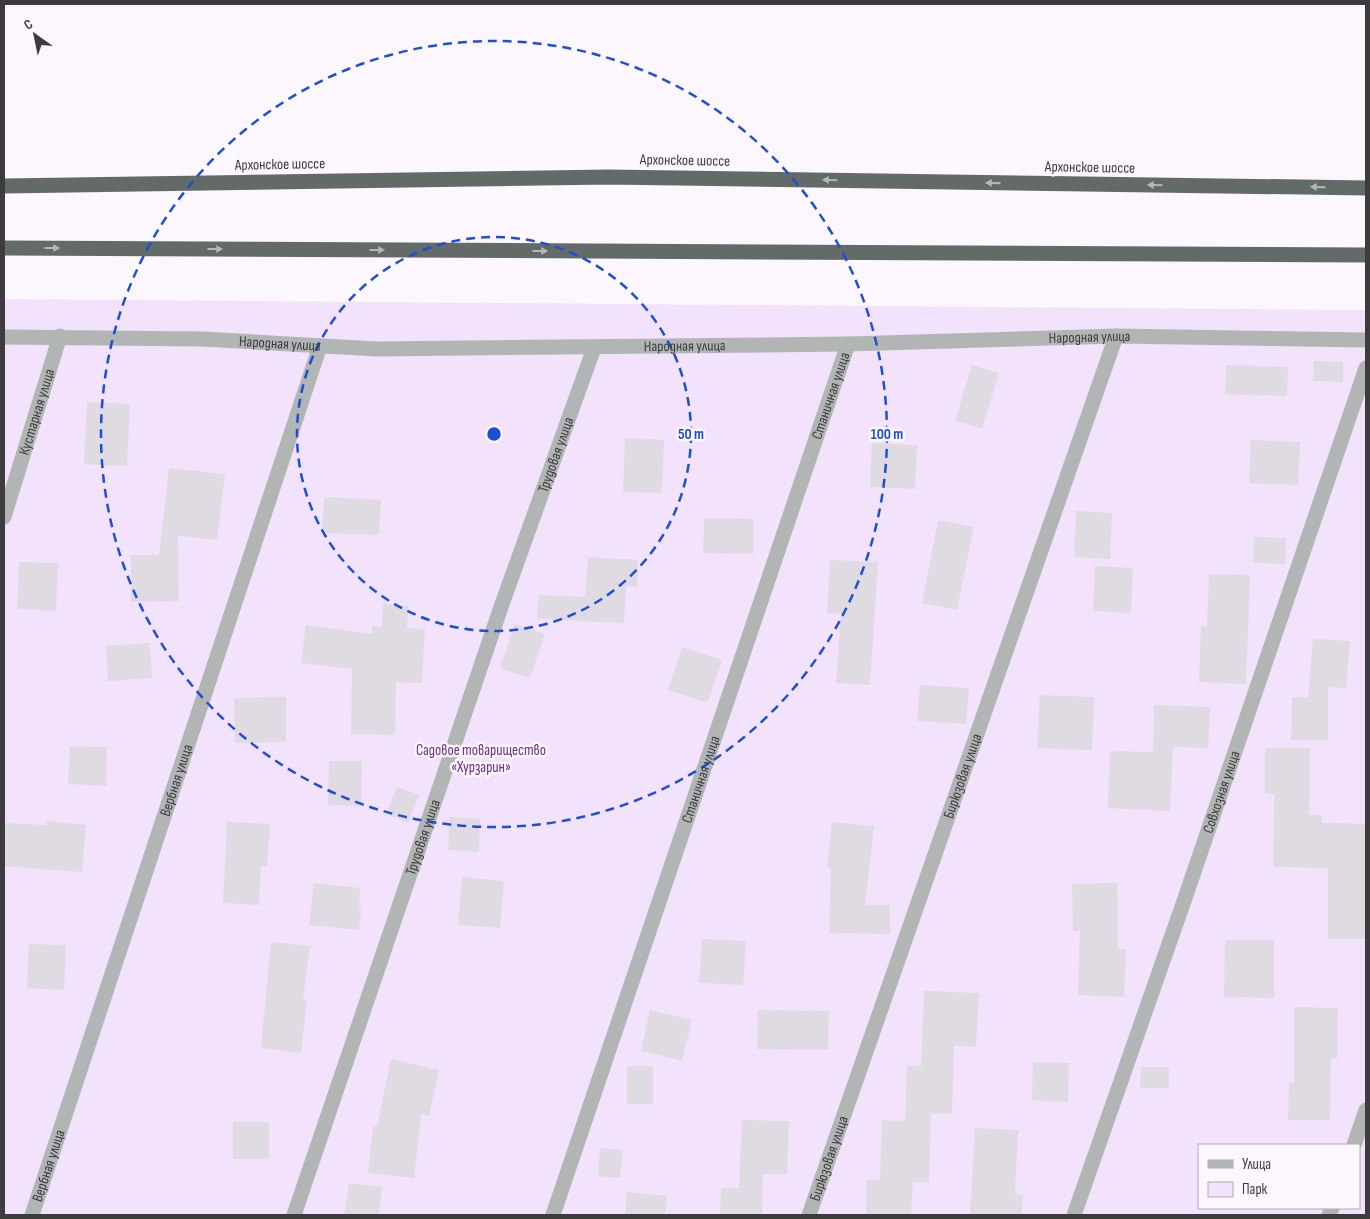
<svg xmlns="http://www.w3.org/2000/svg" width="1370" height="1219" font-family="'Sofia Sans Condensed',sans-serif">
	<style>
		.green { fill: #f3e2fb; fill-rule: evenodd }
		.building { fill: #e0dae3 }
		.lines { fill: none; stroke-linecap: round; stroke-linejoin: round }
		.street { stroke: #b1b6b4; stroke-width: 15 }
		.highway { stroke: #626b67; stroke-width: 15 }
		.oneway { fill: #b7b7ba }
		.ring { fill: none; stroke: #1d4ed8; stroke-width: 2.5; stroke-dasharray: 9 6 }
		.labels { text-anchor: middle; stroke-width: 5; stroke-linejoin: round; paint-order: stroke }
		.street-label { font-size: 15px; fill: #3d3b3e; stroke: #fcf6fe }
		.park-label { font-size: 15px; fill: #6b2e83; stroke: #fcf6fe }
		.centre { fill: #1d4ed8; stroke: #fcf6fe; stroke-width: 2.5 }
		.ring-label { font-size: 15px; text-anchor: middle; font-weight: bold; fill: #1d4ed8; stroke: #fcf6fe; stroke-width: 5; stroke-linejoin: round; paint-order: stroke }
	</style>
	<rect width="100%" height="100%" fill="#fcf6fe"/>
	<!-- green -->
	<path class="green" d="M 4,299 L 1366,310 L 1366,1215 L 4,1215 ZM 1199,1145 L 1359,1145 L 1359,1208 L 1199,1208 Z"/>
	<!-- building -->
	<path class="building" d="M 1314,361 L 1343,362 L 1343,382 L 1313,381 Z
		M 972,365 L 999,373 L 982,429 L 955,421 Z
		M 1226,365 L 1288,367 L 1287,396 L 1225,394 Z
		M 87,402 L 130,404 L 127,466 L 84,464 Z
		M 625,438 L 664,440 L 662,493 L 623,492 Z
		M 1251,440 L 1300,442 L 1298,485 L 1249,483 Z
		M 872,443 L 917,445 L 915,489 L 870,487 Z
		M 169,468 L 225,474 L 217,540 L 178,536 L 179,601 L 131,602 L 131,555 L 159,555 Z
		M 324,497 L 381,500 L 379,535 L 322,533 Z
		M 1076,511 L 1112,513 L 1110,559 L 1074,557 Z
		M 704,518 L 754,519 L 753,554 L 703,553 Z
		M 938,520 L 974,527 L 957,610 L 922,603 Z
		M 1254,537 L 1286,538 L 1285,564 L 1253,563 Z
		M 588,557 L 638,560 L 637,587 L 626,586 L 624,623 L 537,619 L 538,595 L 585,597 Z
		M 830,560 L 878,562 L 870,685 L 836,683 L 841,614 L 827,613 Z
		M 19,562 L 58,563 L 56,611 L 17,609 Z
		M 1095,566 L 1133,568 L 1131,613 L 1093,611 Z
		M 1209,574 L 1250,575 L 1246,684 L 1199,682 L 1201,626 L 1207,626 Z
		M 383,604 L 408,606 L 407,628 L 425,629 L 422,683 L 396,682 L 395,735 L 351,734 L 352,669 L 301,663 L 306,625 L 372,634 L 372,626 L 382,627 Z
		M 515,624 L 545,634 L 530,678 L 500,668 Z
		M 1313,639 L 1350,641 L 1346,688 L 1328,687 L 1328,740 L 1291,740 L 1292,697 L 1308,697 Z
		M 150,643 L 152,678 L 108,681 L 106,646 Z
		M 682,647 L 722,660 L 707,703 L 668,690 Z
		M 920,685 L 969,688 L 966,724 L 917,721 Z
		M 1040,695 L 1094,697 L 1092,750 L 1037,748 Z
		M 286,697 L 286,742 L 235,743 L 234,698 Z
		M 1154,705 L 1210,707 L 1208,748 L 1173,747 L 1170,811 L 1108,808 L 1110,751 L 1153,752 Z
		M 70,746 L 107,747 L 106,786 L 68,784 Z
		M 1265,748 L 1310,748 L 1309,815 L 1322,815 L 1322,823 L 1366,824 L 1366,939 L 1328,939 L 1328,868 L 1273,867 L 1274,794 L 1265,793 Z
		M 329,761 L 362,761 L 361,806 L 328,805 Z
		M 397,787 L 419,795 L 408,823 L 386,814 Z
		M 450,817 L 480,819 L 479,852 L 448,850 Z
		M 46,821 L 86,825 L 82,872 L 4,866 L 4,823 L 46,825 Z
		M 227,822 L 270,824 L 267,867 L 261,866 L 259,905 L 223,903 Z
		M 832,822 L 874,826 L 865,905 L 890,905 L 890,934 L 829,933 L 831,867 L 827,867 Z
		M 462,877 L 504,881 L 500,928 L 458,925 Z
		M 314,883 L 360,888 L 359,909 L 361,909 L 359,930 L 309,925 Z
		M 1117,883 L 1118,949 L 1126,949 L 1124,997 L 1078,995 L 1080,931 L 1073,931 L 1072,884 Z
		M 702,939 L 746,941 L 743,985 L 699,983 Z
		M 1225,940 L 1274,940 L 1274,998 L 1224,997 Z
		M 271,942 L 310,946 L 303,1000 L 307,1000 L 301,1053 L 261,1048 Z
		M 29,944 L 66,945 L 64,990 L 27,988 Z
		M 924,991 L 979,993 L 976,1047 L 954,1046 L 952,1114 L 931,1113 L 929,1182 L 913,1182 L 911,1215 L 866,1215 L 867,1180 L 880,1180 L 882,1120 L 905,1121 L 907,1065 L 921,1066 Z
		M 1294,1007 L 1338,1008 L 1337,1058 L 1331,1058 L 1330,1120 L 1288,1120 L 1289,1083 L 1294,1083 Z
		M 650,1010 L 692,1020 L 682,1061 L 641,1051 Z
		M 758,1010 L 829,1011 L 828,1050 L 757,1049 Z
		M 391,1059 L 439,1070 L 429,1116 L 421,1114 L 414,1178 L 368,1173 L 373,1126 L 377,1126 Z
		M 1033,1062 L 1069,1063 L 1068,1102 L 1032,1100 Z
		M 627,1066 L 653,1066 L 653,1104 L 627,1104 Z
		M 1141,1067 L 1169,1067 L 1169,1088 L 1140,1088 Z
		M 742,1120 L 789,1121 L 787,1174 L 763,1174 L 762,1215 L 720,1215 L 721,1188 L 739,1188 Z
		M 233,1122 L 269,1122 L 269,1159 L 233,1159 Z
		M 975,1128 L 1018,1130 L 1015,1194 L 1023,1195 L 1022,1215 L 970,1215 Z
		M 600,1148 L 623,1150 L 620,1178 L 598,1176 Z
		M 349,1183 L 382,1187 L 379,1215 L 344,1215 Z
		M 627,1192 L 667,1196 L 665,1215 L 625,1215 Z"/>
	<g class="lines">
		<!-- street -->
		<g class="street">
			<path id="s1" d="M 4,337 L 203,339 L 376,349 L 848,344 L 1116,336 L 1366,340"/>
			<path id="s2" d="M 4,517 L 60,336"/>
			<path d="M 1354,1145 L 1366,1110"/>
			<path id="s3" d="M 32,1215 L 320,346"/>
			<path id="s4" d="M 294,1215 L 502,604 L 594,348"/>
			<path id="s5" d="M 553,1215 L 848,344"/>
			<path id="s6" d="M 809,1215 L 1116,336"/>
			<path id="s7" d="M 1074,1215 L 1184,901 L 1366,368"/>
			<path d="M 1329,1215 L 1332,1208"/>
		</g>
		<!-- highway -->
		<path class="highway" d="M 4,186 L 608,177 L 1366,188
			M 4,248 L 1366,255"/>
	</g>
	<!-- one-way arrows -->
	<defs><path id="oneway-solid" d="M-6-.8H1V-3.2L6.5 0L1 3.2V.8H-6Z" transform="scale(1.25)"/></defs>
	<g class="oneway">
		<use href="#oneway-solid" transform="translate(830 180) rotate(-179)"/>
		<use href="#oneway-solid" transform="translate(993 183) rotate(-179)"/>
		<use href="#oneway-solid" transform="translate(1155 185) rotate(-179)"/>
		<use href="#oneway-solid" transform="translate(1318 187) rotate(-179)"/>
		<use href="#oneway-solid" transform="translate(52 248)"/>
		<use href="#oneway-solid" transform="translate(215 249)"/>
		<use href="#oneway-solid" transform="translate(377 250)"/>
		<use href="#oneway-solid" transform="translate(540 251)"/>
	</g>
	<!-- distance rings -->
	<g class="ring">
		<circle cx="494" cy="434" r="197"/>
		<circle cx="494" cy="434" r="393"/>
	</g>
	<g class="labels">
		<!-- street labels -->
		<g class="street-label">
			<text transform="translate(685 160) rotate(1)" y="5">Архонское шоссе</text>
			<text transform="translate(280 164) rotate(-1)" y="5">Архонское шоссе</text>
			<text transform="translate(1090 167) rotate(1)" y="5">Архонское шоссе</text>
			<text dy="5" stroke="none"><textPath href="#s1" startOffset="1086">Народная улица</textPath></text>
			<text dy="5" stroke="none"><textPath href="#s1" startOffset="276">Народная улица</textPath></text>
			<text dy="5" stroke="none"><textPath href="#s1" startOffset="681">Народная улица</textPath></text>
			<text dy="5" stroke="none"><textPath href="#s5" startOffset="865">Станичная улица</textPath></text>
			<text dy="5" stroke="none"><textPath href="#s2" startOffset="110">Кустарная улица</textPath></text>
			<text dy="5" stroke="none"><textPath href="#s4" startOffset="804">Трудовая улица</textPath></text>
			<text dy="5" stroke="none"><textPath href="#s6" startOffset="465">Бирюзовая улица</textPath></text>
			<text dy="5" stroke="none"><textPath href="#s5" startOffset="460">Станичная улица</textPath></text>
			<text dy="5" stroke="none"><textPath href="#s3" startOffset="458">Вербная улица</textPath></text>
			<text dy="5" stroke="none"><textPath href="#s7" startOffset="448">Совхозная улица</textPath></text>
			<text dy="5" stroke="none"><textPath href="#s4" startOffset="399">Трудовая улица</textPath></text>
			<text dy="5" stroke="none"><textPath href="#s6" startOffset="60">Бирюзовая улица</textPath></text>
			<text dy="5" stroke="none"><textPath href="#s3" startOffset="52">Вербная улица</textPath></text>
		</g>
		<!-- park labels -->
		<g class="park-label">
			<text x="481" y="755">Садовое товарищество<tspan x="481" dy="17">«Хурзарин»</tspan></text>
		</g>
	</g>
	<circle cx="494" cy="434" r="8" class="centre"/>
	<g class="ring-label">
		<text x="691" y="439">50 m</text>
		<text x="887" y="439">100 m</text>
	</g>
	<!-- border -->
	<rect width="1370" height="1219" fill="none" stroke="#3d3b3e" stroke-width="10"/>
	<!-- legend -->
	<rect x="1198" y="1144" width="162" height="65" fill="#fcf6fe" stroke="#b0abb1"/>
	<rect x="1208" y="1160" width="25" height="8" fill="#b1b6b4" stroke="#b0abb1"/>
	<text x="1242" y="1169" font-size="15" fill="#3d3b3e">Улица</text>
	<rect x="1208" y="1182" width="25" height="15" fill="#f3e2fb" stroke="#b0abb1"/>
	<text x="1242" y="1194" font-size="15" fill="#3d3b3e">Парк</text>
	<!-- north arrow -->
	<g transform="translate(35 35) rotate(327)" stroke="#fcf6fe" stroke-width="4" paint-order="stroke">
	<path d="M0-4L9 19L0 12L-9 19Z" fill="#3d3b3e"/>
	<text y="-8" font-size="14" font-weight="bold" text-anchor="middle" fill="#3d3b3e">С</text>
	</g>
</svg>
